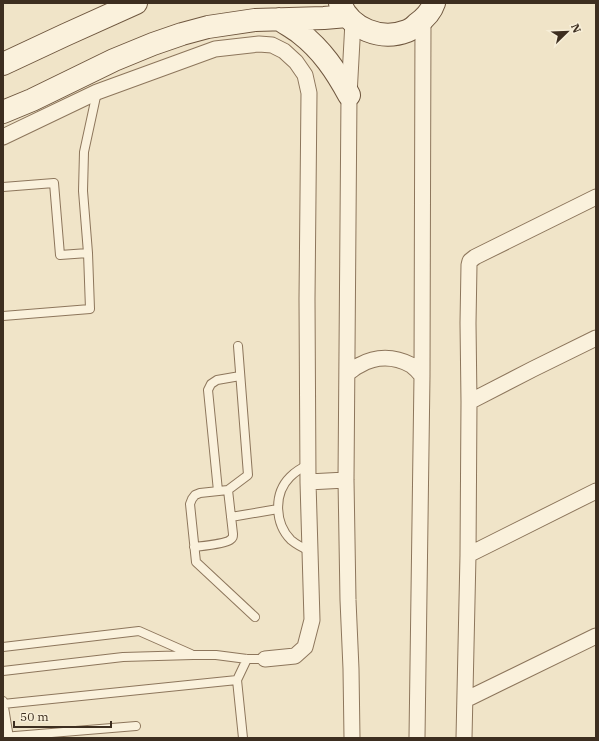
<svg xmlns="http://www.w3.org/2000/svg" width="599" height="741" font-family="'IBM Plex Serif',serif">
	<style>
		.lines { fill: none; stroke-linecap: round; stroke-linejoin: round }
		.lane-casing { stroke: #8d765c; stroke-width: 10 }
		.street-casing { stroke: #8d765c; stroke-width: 17 }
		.secondary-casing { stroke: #6f573f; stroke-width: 24 }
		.lane { stroke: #faf1dc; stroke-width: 8 }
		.street { stroke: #faf1dc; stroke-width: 15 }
		.secondary { stroke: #faf1dc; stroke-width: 22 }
	</style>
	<rect width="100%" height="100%" fill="#f0e4c8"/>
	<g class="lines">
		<!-- lane casing -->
		<g class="lane-casing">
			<path id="lane" d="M 3,187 L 54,183 L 60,255 L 88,253
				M 3,316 L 90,309 L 88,253 L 83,191 L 84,152 L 97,92
				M 238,346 L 248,475 L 228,490 L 200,493 L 195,495 L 192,499 L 190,504 L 196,562 L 255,617
				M 308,465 C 301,468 295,472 290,477 C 273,494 275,524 291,540 C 297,545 303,548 310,551
				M 218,491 L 208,390 L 211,384 L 217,380 L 240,376
				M 231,517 L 278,509
				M 194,547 C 202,546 225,544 230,540 C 233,538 233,537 233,534 L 228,490
				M 3,647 L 139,631 L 191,654
				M 3,671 L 123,657 L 193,655 L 216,655 L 247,659 L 265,659
				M 237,680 L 243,738
				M 3,701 L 9,738
				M 3,704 L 237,680 L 247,659
				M 3,737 L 136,726"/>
		</g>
		<!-- street casing -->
		<g class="street-casing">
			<path id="street" d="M 3,137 L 97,92 L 215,49 L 259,44 L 272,45 L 284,51 L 296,62 L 305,75 L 309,93 L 307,299 L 308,482 L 312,620 L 305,647 L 295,656 L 265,659
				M 596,197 L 475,257 L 470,261 L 469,265 L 468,323 L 469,402 L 533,369 L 596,338
				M 347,374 C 351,371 355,367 360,365 C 376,356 394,356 411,365 C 415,368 419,372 422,376
				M 308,482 L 346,480
				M 468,555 L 596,491
				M 465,700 L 596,636
				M 352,738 L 351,669 L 348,600 L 346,480 L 349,95 L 353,22
				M 417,738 L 422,376 L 423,20
				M 464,738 L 468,555 L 469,402"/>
		</g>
		<!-- secondary casing -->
		<g class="secondary-casing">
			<path id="secondary" d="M 340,3 C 350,29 381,41 407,31 C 410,30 414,27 417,24 C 424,19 431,12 434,3
				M 279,19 C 286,24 294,28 300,33 C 322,50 336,71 349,95
				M 3,64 L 65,35 L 136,3
				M 3,112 L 32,100 L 114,60 L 153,44 L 182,34 L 208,27 L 255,20 L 324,18 L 347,16"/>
		</g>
		<!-- lane -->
		<use href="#lane" class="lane"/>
		<!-- street -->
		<use href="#street" class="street"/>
		<!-- secondary -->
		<use href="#secondary" class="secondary"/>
	</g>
	<!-- border -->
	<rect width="599" height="741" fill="none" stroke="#3d2e20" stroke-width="8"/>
	<!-- north arrow -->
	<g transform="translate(567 32) rotate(67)" stroke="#f7eed8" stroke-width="3" paint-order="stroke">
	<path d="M0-3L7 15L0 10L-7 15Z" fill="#3d2e20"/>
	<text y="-6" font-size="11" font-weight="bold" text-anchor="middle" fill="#3d2e20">N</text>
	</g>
	<!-- scale -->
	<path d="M14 721v6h97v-6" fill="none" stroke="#3d2e20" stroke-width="2"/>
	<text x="20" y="721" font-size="12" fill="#3d2e20" stroke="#f7eed8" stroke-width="3" paint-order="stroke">50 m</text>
</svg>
